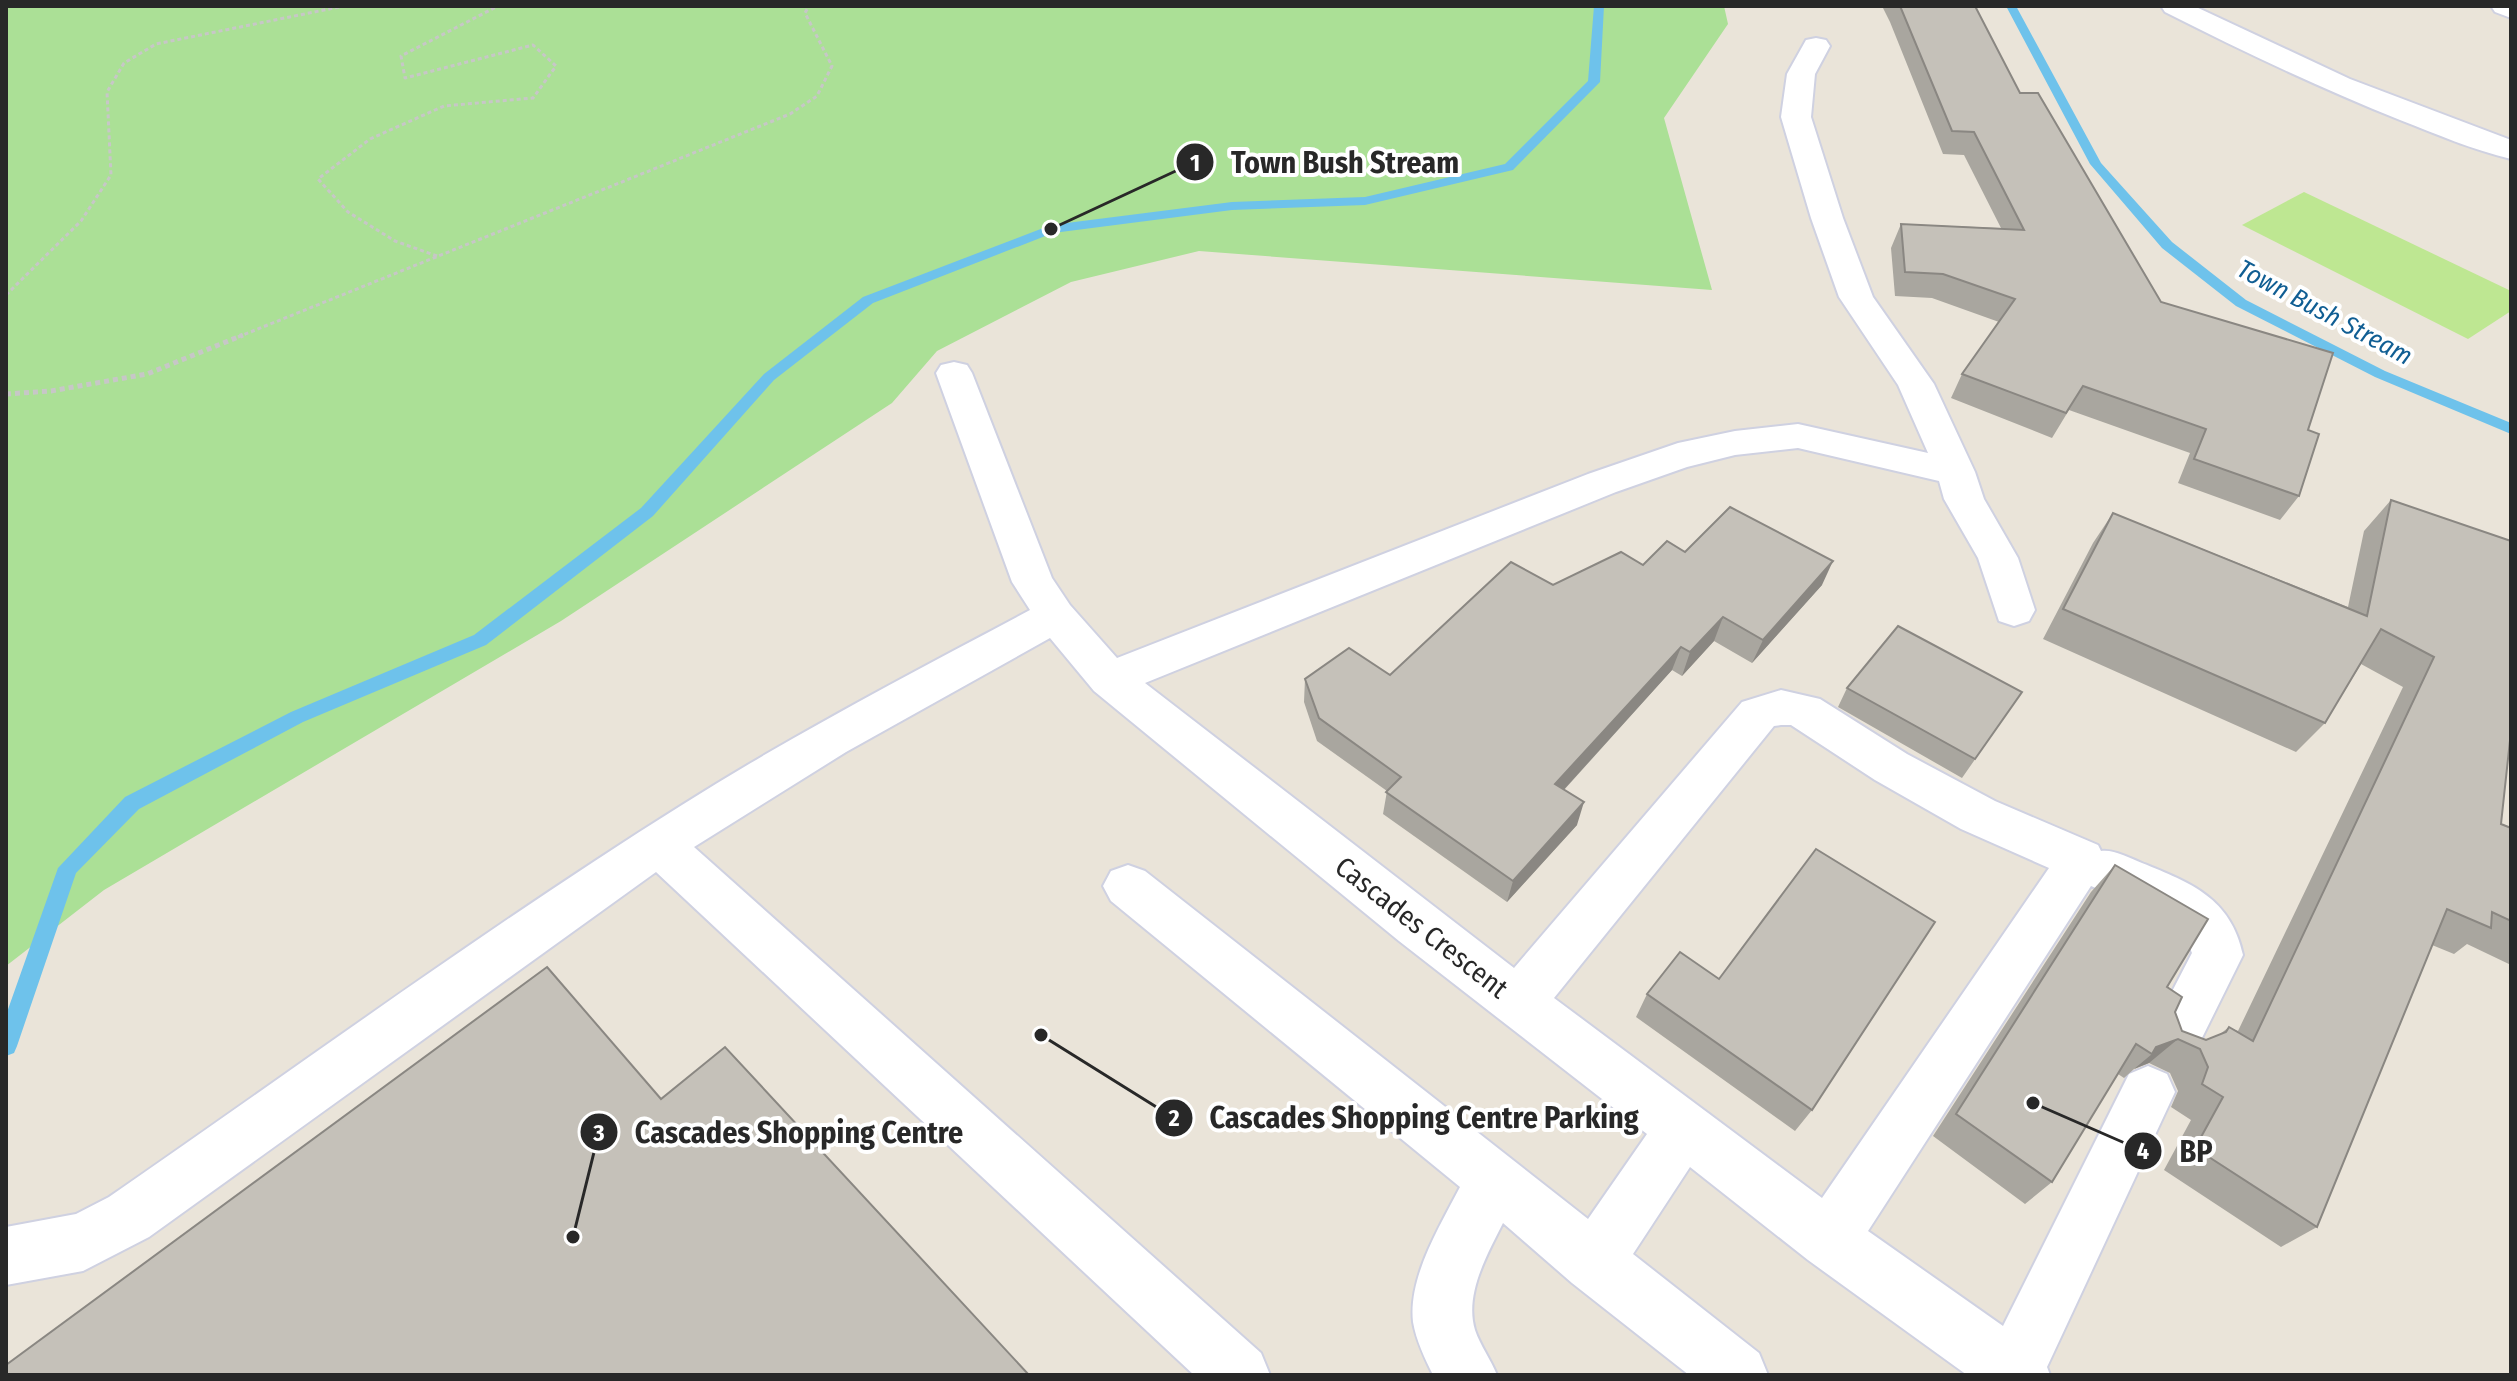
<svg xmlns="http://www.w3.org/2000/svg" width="2517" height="1381" font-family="'Fira Sans Condensed',sans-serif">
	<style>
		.green { fill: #abe096 }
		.pitch { fill: #bee792 }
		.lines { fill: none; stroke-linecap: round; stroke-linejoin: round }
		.stream { fill: #6ec2eb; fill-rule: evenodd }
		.minor-casing { stroke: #cfd1e1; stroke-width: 4 }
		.path-far1 { stroke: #c7c7c7; stroke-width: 3; stroke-dasharray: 4 3; stroke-linecap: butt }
		.path { stroke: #c7c7c7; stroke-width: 5; stroke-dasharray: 5 4; stroke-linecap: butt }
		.minor { fill: #fff; fill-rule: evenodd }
		.wall { fill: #a9a69f }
		.shaded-wall { fill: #8a8782 }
		.building { fill: #c5c1b9; stroke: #8a8782; stroke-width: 2 }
		.labels { text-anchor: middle; stroke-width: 8; stroke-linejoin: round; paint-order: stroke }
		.far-water-label { font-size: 26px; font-style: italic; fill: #105e93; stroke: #fff }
		.street-label { font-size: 28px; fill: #282828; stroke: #fff }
		.leader { fill: none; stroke: #282828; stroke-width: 3 }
		.callout-dot { fill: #282828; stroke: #fff; stroke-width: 3 }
		.mark-label { font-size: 24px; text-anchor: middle; font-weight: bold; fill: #fff }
		.callout-label { font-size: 30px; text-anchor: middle; font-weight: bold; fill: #282828; stroke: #fff; stroke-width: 8; stroke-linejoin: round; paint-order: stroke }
	</style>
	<rect width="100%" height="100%" fill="#eae4d9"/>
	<!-- green -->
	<path class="green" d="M 6,6 L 1724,6 L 1728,24 L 1664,118 L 1712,290 L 1199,251 L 1071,282 L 937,351 L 892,403 L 561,621 L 104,890 L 6,966 Z"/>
	<!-- pitch -->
	<path class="pitch" d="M 2304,192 L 2511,291 L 2511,311 L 2468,339 L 2242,225 Z"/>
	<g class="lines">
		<!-- stream -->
		<path class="stream" d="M 1594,6 L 1604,6 L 1600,82 L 1513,170 L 1365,205 L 1232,210 L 1053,233 L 873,303 L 774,380 L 653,516 L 486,645 L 303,722 L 139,809 L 76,873 L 17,1046 L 14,1053 L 6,1056 L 6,1015 L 58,868 L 125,797 L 291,712 L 474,635 L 641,508 L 764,374 L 863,297 L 1051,225 L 1232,202 L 1365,197 L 1505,164 L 1588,81 Z
			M 2006,6 L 2016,6 L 2101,163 L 2172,242 L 2246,300 L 2385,371 L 2511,423 L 2511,434 L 2375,377 L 2236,306 L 2162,248 L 2090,164 Z"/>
		<!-- minor casing -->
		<g class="minor-casing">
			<path id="minor" d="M 2161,6 L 2194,6 L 2350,79 L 2511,140 L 2511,159 C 2473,150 2436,134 2400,120 C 2320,88 2242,51 2165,12 Z
				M 2491,6 L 2511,6 L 2511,18 L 2495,12 Z
				M 1816,38 L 1826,40 L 1830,46 L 1815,74 L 1811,117 L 1843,218 L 1873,297 L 1934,384 L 1975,472 L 1984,499 L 2018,558 L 2035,610 L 2029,621 L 2014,626 L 1999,621 L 1978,558 L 1944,499 L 1939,481 L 1798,448 L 1735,455 L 1687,467 L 1616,492 L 1145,683 L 1514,968 L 1742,702 L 1781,690 L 1820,699 L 1907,754 L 1995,801 L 2098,845 L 2101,851 C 2113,849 2130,858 2142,863 C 2191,883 2231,898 2243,955 L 2194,1054 L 2175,1061 L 2156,1054 L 2149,1036 L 2192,953 C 2179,913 2125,901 2091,886 L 1868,1231 L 2003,1326 L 2129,1074 L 2148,1066 L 2167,1074 L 2175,1092 L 2047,1367 L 2050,1375 L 1967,1375 L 1808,1260 L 1690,1167 L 1633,1254 L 1759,1353 L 1768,1375 L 1689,1375 L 1572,1283 L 1503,1223 C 1488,1253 1464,1294 1475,1330 C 1480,1345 1491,1360 1497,1375 L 1433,1375 C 1425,1359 1416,1340 1413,1322 C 1408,1277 1440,1226 1460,1187 L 1111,901 L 1103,886 L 1111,871 L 1128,865 L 1145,871 L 1588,1219 L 1647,1134 L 1399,941 L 1094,691 L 1050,638 L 846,752 L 694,847 L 1261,1353 L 1270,1375 L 1194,1375 L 656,872 L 149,1237 L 83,1271 L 6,1285 L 6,1227 L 76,1214 L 109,1197 C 299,1066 486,928 682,805 C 794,734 912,673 1030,610 L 1012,582 L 936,373 L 941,365 L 954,362 L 967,365 L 972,373 L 1052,578 L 1070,605 L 1117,658 L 1588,474 L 1678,443 L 1735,431 L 1798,424 L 1928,453 L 1898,385 L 1839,297 L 1811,218 L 1781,117 L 1787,74 L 1806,40 ZM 1781,725 L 1791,725 L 1875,780 L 1961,829 L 2049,868 L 1822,1198 L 1554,998 L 1774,726 Z"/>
		</g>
		<!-- path-far1 -->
		<path class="path-far1" d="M 437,256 L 395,241 L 348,212 L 318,179 L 370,139 L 444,106 L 533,98 L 556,66 L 533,45 L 405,78 L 401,56 L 498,6
			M 6,295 L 81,221 L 111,175 L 107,92 L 124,63 L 156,44 L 344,6
			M 238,337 L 790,114 L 817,96 L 832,66 L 805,13 L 809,6"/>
		<!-- path -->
		<path class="path" d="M 6,394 L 51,391 L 147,374 L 243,335"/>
		<!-- minor -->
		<use href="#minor" class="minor"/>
	</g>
	<!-- wall -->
	<path class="wall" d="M 1882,6 L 1975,6 L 2020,93 L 2161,302 L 2308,430 L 2299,496 L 2280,520 L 2178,483 L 2190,453 L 2069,410 L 2052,438 L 1951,398 L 1962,374 L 1999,322 L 1932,298 L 1895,296 L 1891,248 L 1901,224 L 2001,228 L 1964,155 L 1943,154 L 1890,22 Z
		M 2391,500 L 2501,824 L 2511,828 L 2511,965 L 2467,944 L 2454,954 L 2432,945 L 2317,1227 L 2281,1247 L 2164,1170 L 2191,1120 L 2171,1107 L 2178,1091 L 2170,1073 L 2149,1063 L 2134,1069 L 2124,1078 L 2118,1074 L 2052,1182 L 2025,1204 L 1933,1136 L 2091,892 L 2115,865 L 2167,987 L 2182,1031 L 2206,1040 L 2219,1035 L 2229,1027 L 2238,1031 L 2403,687 L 2361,664 L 2325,723 L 2296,752 L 2043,639 L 2093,543 L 2113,513 L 2348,607 L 2364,531 Z
		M 1685,552 L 1822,585 L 1752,663 L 1714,641 L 1682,676 L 1672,670 L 1564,790 L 1577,825 L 1507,902 L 1383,814 L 1387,791 L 1317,741 L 1304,702 L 1305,679 L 1390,675 L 1553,585 L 1643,565 Z
		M 1847,688 L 2022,692 L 1962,778 L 1838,707 Z
		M 1647,994 L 1812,1110 L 1795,1131 L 1636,1017 Z"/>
	<!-- shaded-wall -->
	<path class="shaded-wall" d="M 1833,561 L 1822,585 L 1752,663 L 1763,640 Z
		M 1723,617 L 1714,641 L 1682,676 L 1690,652 Z
		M 1681,647 L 1672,670 L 1549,806 L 1555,784 Z
		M 1584,802 L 1577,825 L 1507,902 L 1513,881 Z
		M 2178,1039 L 2149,1063 L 2134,1069 L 2152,1054 L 2156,1047 Z"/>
	<!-- building -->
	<path class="building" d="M 1900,6 L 1975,6 L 2020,93 L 2038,93 L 2161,302 L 2333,353 L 2308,430 L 2319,434 L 2299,496 L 2194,459 L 2206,429 L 2083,386 L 2066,413 L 1962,374 L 2015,299 L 1943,274 L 1905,272 L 1901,224 L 2024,230 L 1974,132 L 1952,131 Z
		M 2391,500 L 2511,541 L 2511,731 L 2501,824 L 2511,828 L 2511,921 L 2492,912 L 2491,928 L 2447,909 L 2317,1227 L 2195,1148 L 2223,1097 L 2202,1084 L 2208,1067 L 2200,1049 L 2178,1039 L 2156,1047 L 2152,1054 L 2136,1044 L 2052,1182 L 1956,1114 L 2115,865 L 2208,919 L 2167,987 L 2182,997 L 2175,1012 L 2182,1031 L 2206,1040 L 2226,1032 L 2229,1027 L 2253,1041 L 2434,657 L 2381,629 L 2325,723 L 2063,609 L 2113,513 L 2367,616 Z
		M 1730,507 L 1833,561 L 1763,640 L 1723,617 L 1690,652 L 1681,647 L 1555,784 L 1584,802 L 1513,881 L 1386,792 L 1401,777 L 1319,718 L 1305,679 L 1349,648 L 1390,675 L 1511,562 L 1553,585 L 1621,552 L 1643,565 L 1667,541 L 1685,552 Z
		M 1898,626 L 2022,692 L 1975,759 L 1847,688 Z
		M 1816,849 L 1935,922 L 1812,1110 L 1647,994 L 1680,952 L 1719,979 Z
		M 547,967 L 661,1099 L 725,1047 L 1029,1375 L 6,1375 L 6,1365 Z"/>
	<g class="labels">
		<!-- far-water labels -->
		<g class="far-water-label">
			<text transform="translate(2325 312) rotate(28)" y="9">Town Bush Stream</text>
		</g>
		<!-- street labels -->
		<g class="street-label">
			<text transform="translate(1422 927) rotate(38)" y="10">Cascades Crescent</text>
		</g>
	</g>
	<!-- callouts -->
	<path class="leader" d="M1051 229L1195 162M1041 1035L1174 1118M573 1237L599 1132M2033 1103L2143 1151"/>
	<g class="callout-dot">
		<circle cx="1051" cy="229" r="8"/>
		<circle cx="1041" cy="1035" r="8"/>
		<circle cx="573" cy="1237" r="8"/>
		<circle cx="2033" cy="1103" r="8"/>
		<circle cx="1195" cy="162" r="20"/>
		<circle cx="1174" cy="1118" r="20"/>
		<circle cx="599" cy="1132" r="20"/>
		<circle cx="2143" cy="1151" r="20"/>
	</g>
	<g class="mark-label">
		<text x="1195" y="171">1</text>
		<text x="1174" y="1126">2</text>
		<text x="599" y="1141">3</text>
		<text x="2143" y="1159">4</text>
	</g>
	<g class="callout-label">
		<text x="1345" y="173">Town Bush Stream</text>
		<text x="1424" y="1128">Cascades Shopping Centre Parking</text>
		<text x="799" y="1143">Cascades Shopping Centre</text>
		<text x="2196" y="1162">BP</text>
	</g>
	<!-- border -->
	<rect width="2517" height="1381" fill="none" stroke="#282828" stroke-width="16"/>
</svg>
